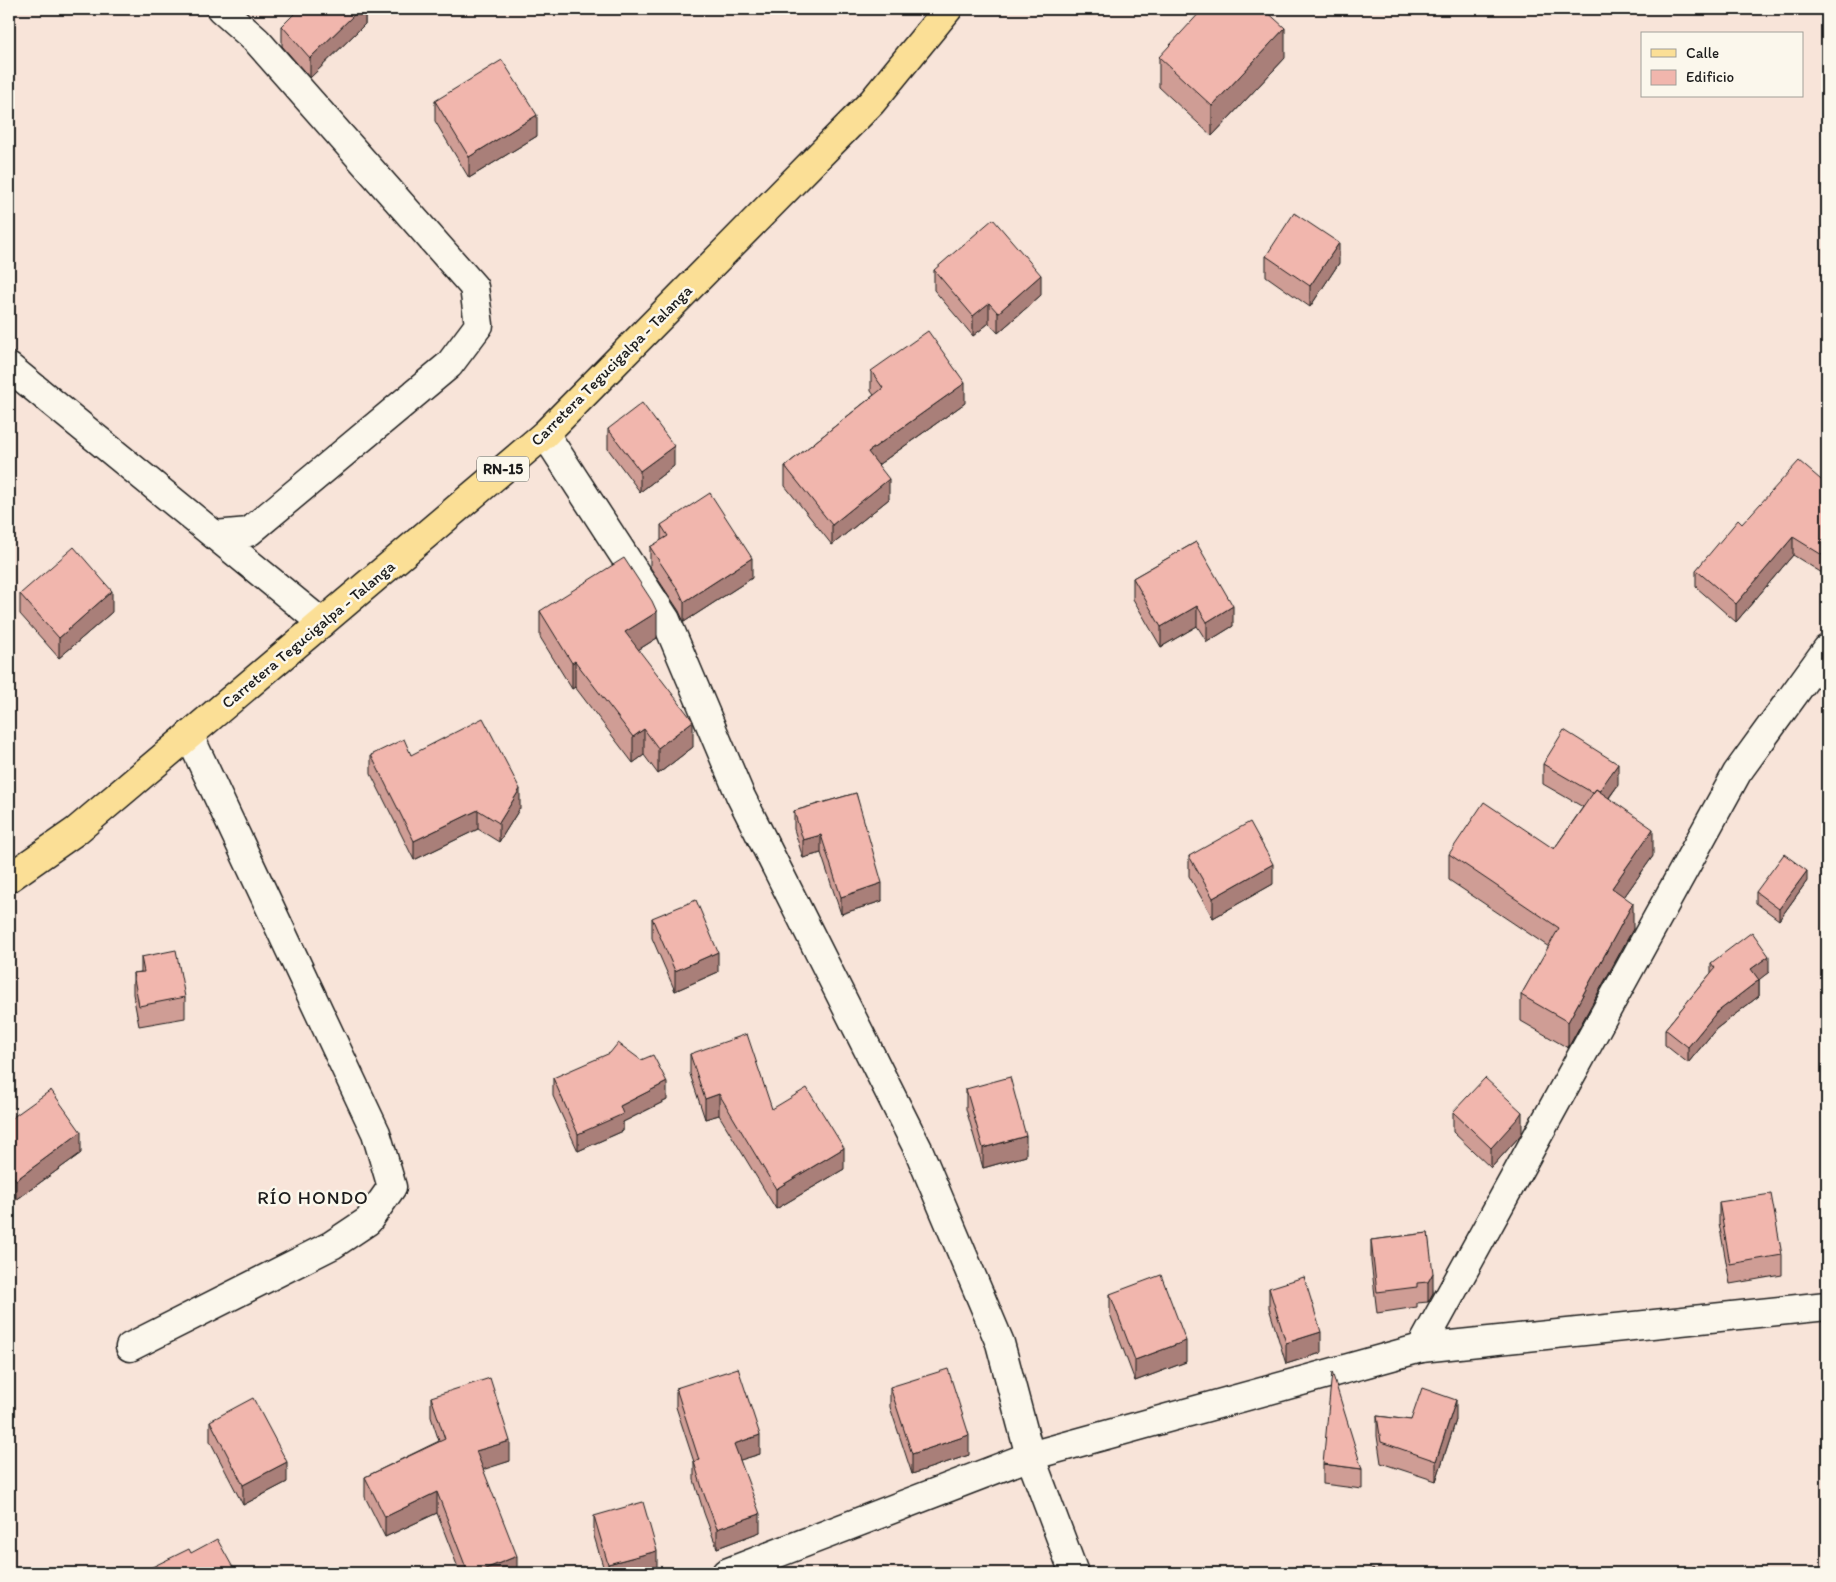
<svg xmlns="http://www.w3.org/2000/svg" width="1836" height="1582" font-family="Itim,sans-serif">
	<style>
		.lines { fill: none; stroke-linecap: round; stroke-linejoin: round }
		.minor-casing { stroke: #1c1c1c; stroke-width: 31 }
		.tertiary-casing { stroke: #1c1c1c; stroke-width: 31 }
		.primary-casing { stroke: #1c1c1c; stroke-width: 31 }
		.minor { stroke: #fbf7ec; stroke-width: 28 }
		.tertiary { stroke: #fbf7ec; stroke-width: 28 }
		.primary { stroke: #fbdf96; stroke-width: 28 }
		.wall { fill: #cf9d95; stroke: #1c1c1c }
		.shaded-wall { fill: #a97f79; stroke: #1c1c1c }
		.building { fill: #f1b6ad; stroke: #1c1c1c }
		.labels { text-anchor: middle; stroke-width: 5; stroke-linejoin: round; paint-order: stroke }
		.shield { fill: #fbf7ec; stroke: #5f5e5a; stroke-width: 1 }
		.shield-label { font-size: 15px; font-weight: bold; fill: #1c1c1c }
		.street-label { font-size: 16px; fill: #1c1c1c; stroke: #fbf7ec }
		.quarter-label { font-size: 19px; letter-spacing: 1px; fill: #1c1c1c; stroke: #fbf7ec }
	</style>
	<rect width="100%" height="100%" fill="#f8e4d9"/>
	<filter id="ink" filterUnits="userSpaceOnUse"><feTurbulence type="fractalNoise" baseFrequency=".02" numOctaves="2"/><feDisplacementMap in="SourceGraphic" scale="10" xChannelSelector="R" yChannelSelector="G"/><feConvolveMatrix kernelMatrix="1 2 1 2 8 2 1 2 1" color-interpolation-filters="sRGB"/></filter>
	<g filter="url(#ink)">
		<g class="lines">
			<!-- minor casing -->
			<g class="minor-casing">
				<path id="minor" d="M 9,367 L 322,623
					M 215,535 L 249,532 L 449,365 L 479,325 L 474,287 L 257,41 L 221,9
					M 130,1347 L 332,1245 L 368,1221 L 392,1187 L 376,1133 L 189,735
					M 1421,1348 L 1737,773 L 1827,649"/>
			</g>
			<!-- tertiary casing -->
			<g class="tertiary-casing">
				<path id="tertiary" d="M 545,434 L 666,620 L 740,795 L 918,1149 L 1000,1343 L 1030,1456 L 1074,1573
					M 726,1573 L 1030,1456 L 1421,1348 L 1827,1306"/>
			</g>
			<!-- primary casing -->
			<g class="primary-casing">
				<path id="primary" d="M 9,878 L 76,831 L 545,434 L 872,102 L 948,9"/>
			</g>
			<!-- minor -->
			<use href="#minor" class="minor"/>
			<!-- tertiary -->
			<use href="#tertiary" class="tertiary"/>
			<!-- primary -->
			<use href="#primary" class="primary"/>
		</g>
		<!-- wall -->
		<path class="wall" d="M 365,9 L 365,24 L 310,78 L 282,46 L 282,26 Z
			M 1159,57 L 1285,58 L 1212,136 L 1159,87 Z
			M 435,101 L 537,136 L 469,178 L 435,121 Z
			M 1266,256 L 1339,263 L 1310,307 L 1266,276 Z
			M 934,270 L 1041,295 L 998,333 L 989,323 L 973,336 L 934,290 Z
			M 871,371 L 965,403 L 878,465 L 889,499 L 832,545 L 785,486 L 785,466 L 874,395 L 871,391 Z
			M 608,429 L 674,466 L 640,492 L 608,449 Z
			M 1827,485 L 1827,576 L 1793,555 L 1736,622 L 1696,587 L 1696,570 L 1742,524 Z
			M 661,525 L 752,578 L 684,622 L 679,611 L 650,567 L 650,547 L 661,541 Z
			M 1196,542 L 1233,626 L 1207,642 L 1197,626 L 1161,647 L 1133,599 L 1133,578 Z
			M 20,594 L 112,612 L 59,658 L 20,614 Z
			M 540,611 L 657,638 L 638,650 L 693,747 L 658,774 L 644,755 L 633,763 L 575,687 L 572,689 L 540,637 Z
			M 371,755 L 411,755 L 520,808 L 499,842 L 478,829 L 414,860 L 371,774 Z
			M 1543,764 L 1618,785 L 1609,798 L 1653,856 L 1624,897 L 1633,929 L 1568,1048 L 1521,1021 L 1521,995 L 1549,947 L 1449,880 L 1449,854 L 1554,849 L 1583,807 L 1543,784 Z
			M 856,793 L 882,901 L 841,914 L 821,853 L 803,858 L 794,829 L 794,811 Z
			M 1189,856 L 1273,884 L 1213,918 L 1189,876 Z
			M 1807,881 L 1779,920 L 1756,903 L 1756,892 Z
			M 652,918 L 718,972 L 675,991 L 652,938 Z
			M 141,957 L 185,997 L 185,1018 L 139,1026 L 133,994 L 133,973 L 141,972 Z
			M 1711,963 L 1769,972 L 1759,979 L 1759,996 L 1716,1029 L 1688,1063 L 1665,1045 L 1665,1029 L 1711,973 Z
			M 690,1054 L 772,1109 L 844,1169 L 776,1209 L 719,1115 L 705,1119 L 690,1074 Z
			M 553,1078 L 667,1100 L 623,1122 L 623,1131 L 578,1151 L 553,1096 Z
			M 966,1089 L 1026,1156 L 983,1168 L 966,1109 Z
			M 1453,1112 L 1522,1133 L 1518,1138 L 1491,1168 L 1453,1132 Z
			M 9,1120 L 81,1153 L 16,1200 L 9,1190 Z
			M 1719,1202 L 1782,1255 L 1782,1275 L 1730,1284 L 1719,1223 Z
			M 1428,1233 L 1433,1293 L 1428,1302 L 1417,1303 L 1417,1307 L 1377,1313 L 1371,1261 L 1371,1240 Z
			M 1269,1288 L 1321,1353 L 1286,1364 L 1269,1308 Z
			M 1110,1294 L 1186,1362 L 1135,1381 L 1110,1314 Z
			M 890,1387 L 969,1455 L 912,1474 L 890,1407 Z
			M 676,1388 L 760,1454 L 740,1460 L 760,1532 L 717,1548 L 704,1513 L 694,1480 L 694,1462 L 676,1407 Z
			M 431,1397 L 510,1461 L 483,1469 L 517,1573 L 460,1573 L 437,1513 L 385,1537 L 365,1497 L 365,1477 L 439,1441 L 431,1417 Z
			M 1377,1416 L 1411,1420 L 1456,1420 L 1436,1481 L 1381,1463 L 1377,1436 Z
			M 210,1421 L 287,1482 L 243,1505 L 210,1441 Z
			M 1323,1464 L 1362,1469 L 1362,1489 L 1323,1484 Z
			M 594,1516 L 657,1571 L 650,1573 L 605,1573 L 594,1536 Z"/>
		<!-- shaded-wall -->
		<path class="shaded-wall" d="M 360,9 L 365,9 L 365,24 L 310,78 L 310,58 Z
			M 1285,28 L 1285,58 L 1212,136 L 1212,106 Z
			M 537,115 L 537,136 L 469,178 L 469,157 Z
			M 1339,243 L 1339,263 L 1310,307 L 1310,286 Z
			M 1041,275 L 1041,295 L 998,333 L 998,313 Z
			M 989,303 L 989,323 L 973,336 L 973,316 Z
			M 965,383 L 965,403 L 868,472 L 868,452 Z
			M 674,446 L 674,466 L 640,492 L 640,471 Z
			M 889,479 L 889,499 L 832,545 L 832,525 Z
			M 1793,537 L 1793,555 L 1736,622 L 1736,604 Z
			M 752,558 L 752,578 L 684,622 L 684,602 Z
			M 112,591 L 112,612 L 59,658 L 59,638 Z
			M 1197,606 L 1197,626 L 1161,647 L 1161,627 Z
			M 1233,606 L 1233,626 L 1207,642 L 1207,622 Z
			M 657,612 L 657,638 L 625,658 L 625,632 Z
			M 575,661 L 575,687 L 572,689 L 572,663 Z
			M 693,721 L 693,747 L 658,774 L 658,748 Z
			M 644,729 L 644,755 L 633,763 L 633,737 Z
			M 1618,764 L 1618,785 L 1596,815 L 1596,794 Z
			M 520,789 L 520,808 L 499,842 L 499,823 Z
			M 478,810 L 478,829 L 414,860 L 414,841 Z
			M 1653,829 L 1653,856 L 1612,914 L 1612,888 Z
			M 821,835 L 821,853 L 803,858 L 803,840 Z
			M 1273,864 L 1273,884 L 1213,918 L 1213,898 Z
			M 1807,871 L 1807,881 L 1779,920 L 1779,909 Z
			M 882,883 L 882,901 L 841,914 L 841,897 Z
			M 1633,903 L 1633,929 L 1568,1048 L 1568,1022 Z
			M 718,952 L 718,972 L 675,991 L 675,971 Z
			M 1769,956 L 1769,972 L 1751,986 L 1751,969 Z
			M 1759,980 L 1759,996 L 1716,1029 L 1688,1063 L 1688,1047 L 1716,1013 Z
			M 667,1082 L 667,1100 L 623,1122 L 623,1131 L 578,1151 L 578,1134 L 620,1106 Z
			M 719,1094 L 719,1115 L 705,1119 L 705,1099 Z
			M 1522,1112 L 1522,1133 L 1518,1138 L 1491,1168 L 1491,1148 Z
			M 81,1132 L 81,1153 L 16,1200 L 16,1180 Z
			M 1026,1136 L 1026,1156 L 983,1168 L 983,1148 Z
			M 844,1148 L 844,1169 L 776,1209 L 776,1189 Z
			M 1433,1273 L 1433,1293 L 1428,1302 L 1428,1282 Z
			M 1321,1332 L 1321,1353 L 1286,1364 L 1286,1343 Z
			M 1186,1341 L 1186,1362 L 1135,1381 L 1135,1360 Z
			M 1456,1400 L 1456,1420 L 1436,1481 L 1436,1461 Z
			M 760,1435 L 760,1454 L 734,1462 L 734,1444 Z
			M 969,1435 L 969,1455 L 912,1474 L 912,1454 Z
			M 510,1441 L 510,1461 L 476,1472 L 476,1451 Z
			M 287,1462 L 287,1482 L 243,1505 L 243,1485 Z
			M 437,1492 L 437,1513 L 385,1537 L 385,1517 Z
			M 760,1514 L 760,1532 L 717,1548 L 717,1529 Z
			M 657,1551 L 657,1571 L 650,1573 L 608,1573 L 608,1564 Z
			M 517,1556 L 517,1573 L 475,1573 Z"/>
		<!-- building -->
		<path class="building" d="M 299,9 L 360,9 L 310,58 L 282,26 Z
			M 1203,9 L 1264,9 L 1285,28 L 1212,106 L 1159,57 Z
			M 502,60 L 537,115 L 469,157 L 435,101 Z
			M 1294,213 L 1339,243 L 1310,286 L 1266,256 Z
			M 993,219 L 1041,275 L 998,313 L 989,303 L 973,316 L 934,270 Z
			M 928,331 L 965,383 L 868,452 L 889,479 L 832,525 L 785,466 L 883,388 L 871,371 Z
			M 642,403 L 674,446 L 640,471 L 608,429 Z
			M 1799,461 L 1827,485 L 1827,558 L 1793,537 L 1736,604 L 1696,570 L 1738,520 L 1742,524 Z
			M 710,493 L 752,558 L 684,602 L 679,591 L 650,547 L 668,536 L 661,525 Z
			M 1196,542 L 1233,606 L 1207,622 L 1197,606 L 1161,627 L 1133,578 Z
			M 74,547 L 112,591 L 59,638 L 20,594 Z
			M 624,558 L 652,601 L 657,612 L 625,632 L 693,721 L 658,748 L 644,729 L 633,737 L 575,661 L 572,663 L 540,611 Z
			M 483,718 L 520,789 L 499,823 L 478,810 L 414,841 L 371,755 L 404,739 L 411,755 Z
			M 1564,730 L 1618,764 L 1599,791 L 1596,789 L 1593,793 L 1543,764 Z
			M 1596,789 L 1653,829 L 1612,888 L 1633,903 L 1568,1022 L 1521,995 L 1559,928 L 1449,854 L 1484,802 L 1554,849 Z
			M 856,793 L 882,883 L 841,897 L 821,835 L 803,840 L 794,811 Z
			M 1250,822 L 1273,864 L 1213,898 L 1189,856 Z
			M 1784,854 L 1807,871 L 1779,909 L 1756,892 Z
			M 696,900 L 718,952 L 675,971 L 652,918 Z
			M 1752,932 L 1769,956 L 1751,969 L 1759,980 L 1716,1013 L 1688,1047 L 1665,1029 L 1715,968 L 1711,963 Z
			M 176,950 L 185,997 L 139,1006 L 133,973 L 144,972 L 141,957 Z
			M 747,1034 L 772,1109 L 807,1088 L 844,1148 L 776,1189 L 719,1094 L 705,1099 L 690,1054 Z
			M 618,1043 L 641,1060 L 653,1055 L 667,1082 L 620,1106 L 623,1114 L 578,1134 L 553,1078 L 610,1053 Z
			M 1010,1077 L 1026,1136 L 983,1148 L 966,1089 Z
			M 1485,1078 L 1522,1112 L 1518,1118 L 1491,1148 L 1453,1112 Z
			M 51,1090 L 81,1132 L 16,1180 L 9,1170 L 9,1120 Z
			M 1771,1194 L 1782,1255 L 1730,1264 L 1719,1202 Z
			M 1428,1233 L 1433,1273 L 1428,1282 L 1417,1283 L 1417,1287 L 1377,1292 L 1371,1240 Z
			M 1161,1275 L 1186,1341 L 1135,1360 L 1110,1294 Z
			M 1304,1277 L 1321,1332 L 1286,1343 L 1269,1288 Z
			M 738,1368 L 760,1435 L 734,1444 L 760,1514 L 717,1529 L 704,1494 L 694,1462 L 699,1460 L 676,1388 Z
			M 948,1369 L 969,1435 L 912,1454 L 890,1387 Z
			M 1332,1372 L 1362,1469 L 1323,1464 Z
			M 490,1378 L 510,1441 L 476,1451 L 517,1556 L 475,1573 L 468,1573 L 437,1492 L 385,1517 L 365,1477 L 445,1439 L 431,1397 Z
			M 1422,1388 L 1456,1400 L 1436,1461 L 1381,1442 L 1377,1416 L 1411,1420 Z
			M 253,1398 L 287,1462 L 243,1485 L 210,1421 Z
			M 643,1502 L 657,1551 L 608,1564 L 594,1516 Z
			M 217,1539 L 236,1573 L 140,1573 L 189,1549 L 191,1553 Z
			M 1371,1569 L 1396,1573 L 1370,1573 Z"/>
	</g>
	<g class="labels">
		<!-- shield labels -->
		<rect class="shield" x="477" y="456.5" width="52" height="25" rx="4"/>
		<g class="shield-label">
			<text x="503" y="474">RN-15</text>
		</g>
		<!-- street labels -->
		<g class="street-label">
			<text transform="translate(611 365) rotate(-45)" y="6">Carretera Tegucigalpa - Talanga</text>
			<text transform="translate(308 634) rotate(-40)" y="6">Carretera Tegucigalpa - Talanga</text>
		</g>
		<!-- quarter labels -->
		<g class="quarter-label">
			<text x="313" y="1204">RÍO HONDO</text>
		</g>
	</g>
	<!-- margin -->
	<rect width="1836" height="1582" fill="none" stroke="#fbf7ec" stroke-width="30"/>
	<rect x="15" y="15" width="1806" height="1552" fill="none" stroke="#1c1c1c" stroke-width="2" filter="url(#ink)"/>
	<!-- legend -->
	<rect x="1641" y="32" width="162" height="65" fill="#fbf7ec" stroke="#a29f99"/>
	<rect x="1651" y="49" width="25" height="8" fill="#fbdf96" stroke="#a29f99"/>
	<text x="1686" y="58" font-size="15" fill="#1c1c1c">Calle</text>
	<rect x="1651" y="70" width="25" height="15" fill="#f1b6ad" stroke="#a29f99"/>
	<text x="1686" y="82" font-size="15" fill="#1c1c1c">Edificio</text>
</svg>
